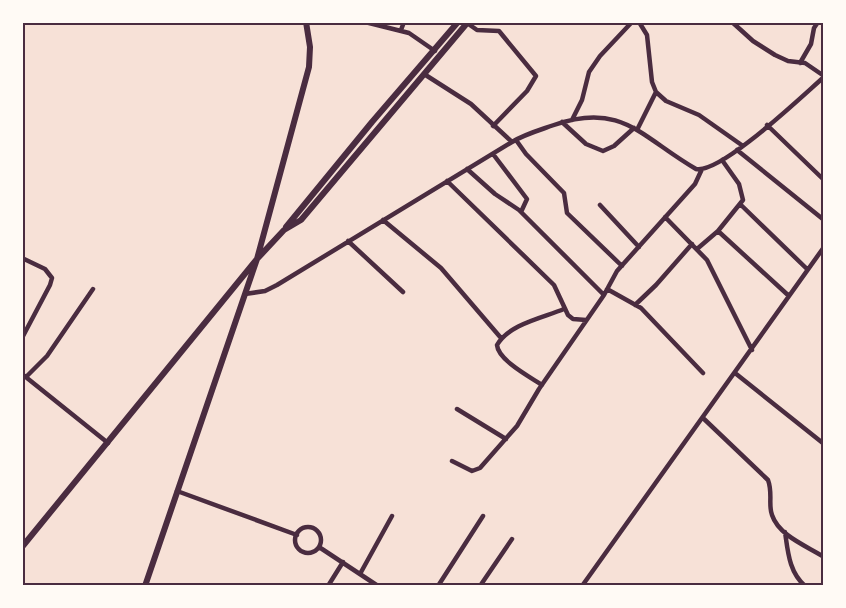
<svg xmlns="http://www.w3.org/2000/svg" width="846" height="608" font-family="Ubuntu,sans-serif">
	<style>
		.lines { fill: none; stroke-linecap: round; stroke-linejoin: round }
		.minor { stroke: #4a2c40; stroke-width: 4.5 }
		.primary { stroke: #4a2c40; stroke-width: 6 }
		.neatline { fill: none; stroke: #4a2c40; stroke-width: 2 }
	</style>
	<rect width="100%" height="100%" fill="#f7e1d7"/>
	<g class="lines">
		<!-- minor -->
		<path class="minor" d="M 365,22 L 409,33 L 435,51
			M 639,22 L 647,35 L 652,82 L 656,92 L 666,101 L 699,115 L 743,146
			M 732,22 L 753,41 L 775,55 L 788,61 L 805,63 L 824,76
			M 467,23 L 477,30 L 499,31 L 536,76 L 527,91 L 493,126
			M 401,30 L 404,22
			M 800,63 L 811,44 L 814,28 L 818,22
			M 424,74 L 471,104 L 512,142
			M 572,120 L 582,100 L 589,72 L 600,56 L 632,22
			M 562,122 L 586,144 L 603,151 L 614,146 L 634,128
			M 767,125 L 824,180
			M 637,130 L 656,92
			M 516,140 L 526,154 L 564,193 L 567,213 L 622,266
			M 737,150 L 824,220
			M 493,154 L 527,199 L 521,212
			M 467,169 L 495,194 L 519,210 L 604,295
			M 447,181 L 554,285 L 568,315 L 573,319 L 586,320
			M 740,204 L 807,269
			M 600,205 L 639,247
			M 665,217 L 707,260 L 752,350
			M 383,220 L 441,268 L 501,338
			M 718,231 L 789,296
			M 348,241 L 403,292
			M 697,249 L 718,231 L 743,200 L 739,184 L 722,160
			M 22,258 L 45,269 L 52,278 L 50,285 L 22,338
			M 607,289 L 641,308 L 703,373
			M 245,294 L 265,291 L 277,285 L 512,142 C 525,134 540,130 554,125 C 622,101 642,138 696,169 C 721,174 802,96 824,77
			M 635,305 L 656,285 L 692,244
			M 735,373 L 824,444
			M 22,374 L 108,443
			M 26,377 L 47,356 L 93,289
			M 542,385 C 530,377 498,360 497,345 C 509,324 542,318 564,309
			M 457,409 L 506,439
			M 703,418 L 768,480 C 773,493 768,505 772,515 C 779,536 807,546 824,557
			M 452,461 L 472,471 L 480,468 L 517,426 L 539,389 L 604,295 L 617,271 L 695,184 L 702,169
			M 177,491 L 297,535
			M295 540a13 13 0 1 1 26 0a13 13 0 1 1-26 0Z
			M 785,532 C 788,552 789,572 805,586
			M 319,547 L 378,586
			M 360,574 L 392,516
			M 328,586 L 343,562
			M 438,586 L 483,516
			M 480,586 L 512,539
			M 582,586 L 824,247"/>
		<!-- primary -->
		<path class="primary" d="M 286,227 L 372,122 L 458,22
			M 22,547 L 257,259 L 284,230 L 301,220 L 468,22
			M 145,586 L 257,259 L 309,67 L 310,47 L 306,22"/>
	</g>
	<!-- border -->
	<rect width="846" height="608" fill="none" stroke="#fffaf5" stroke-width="48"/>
	<rect x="24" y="24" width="798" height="560" class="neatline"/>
</svg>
